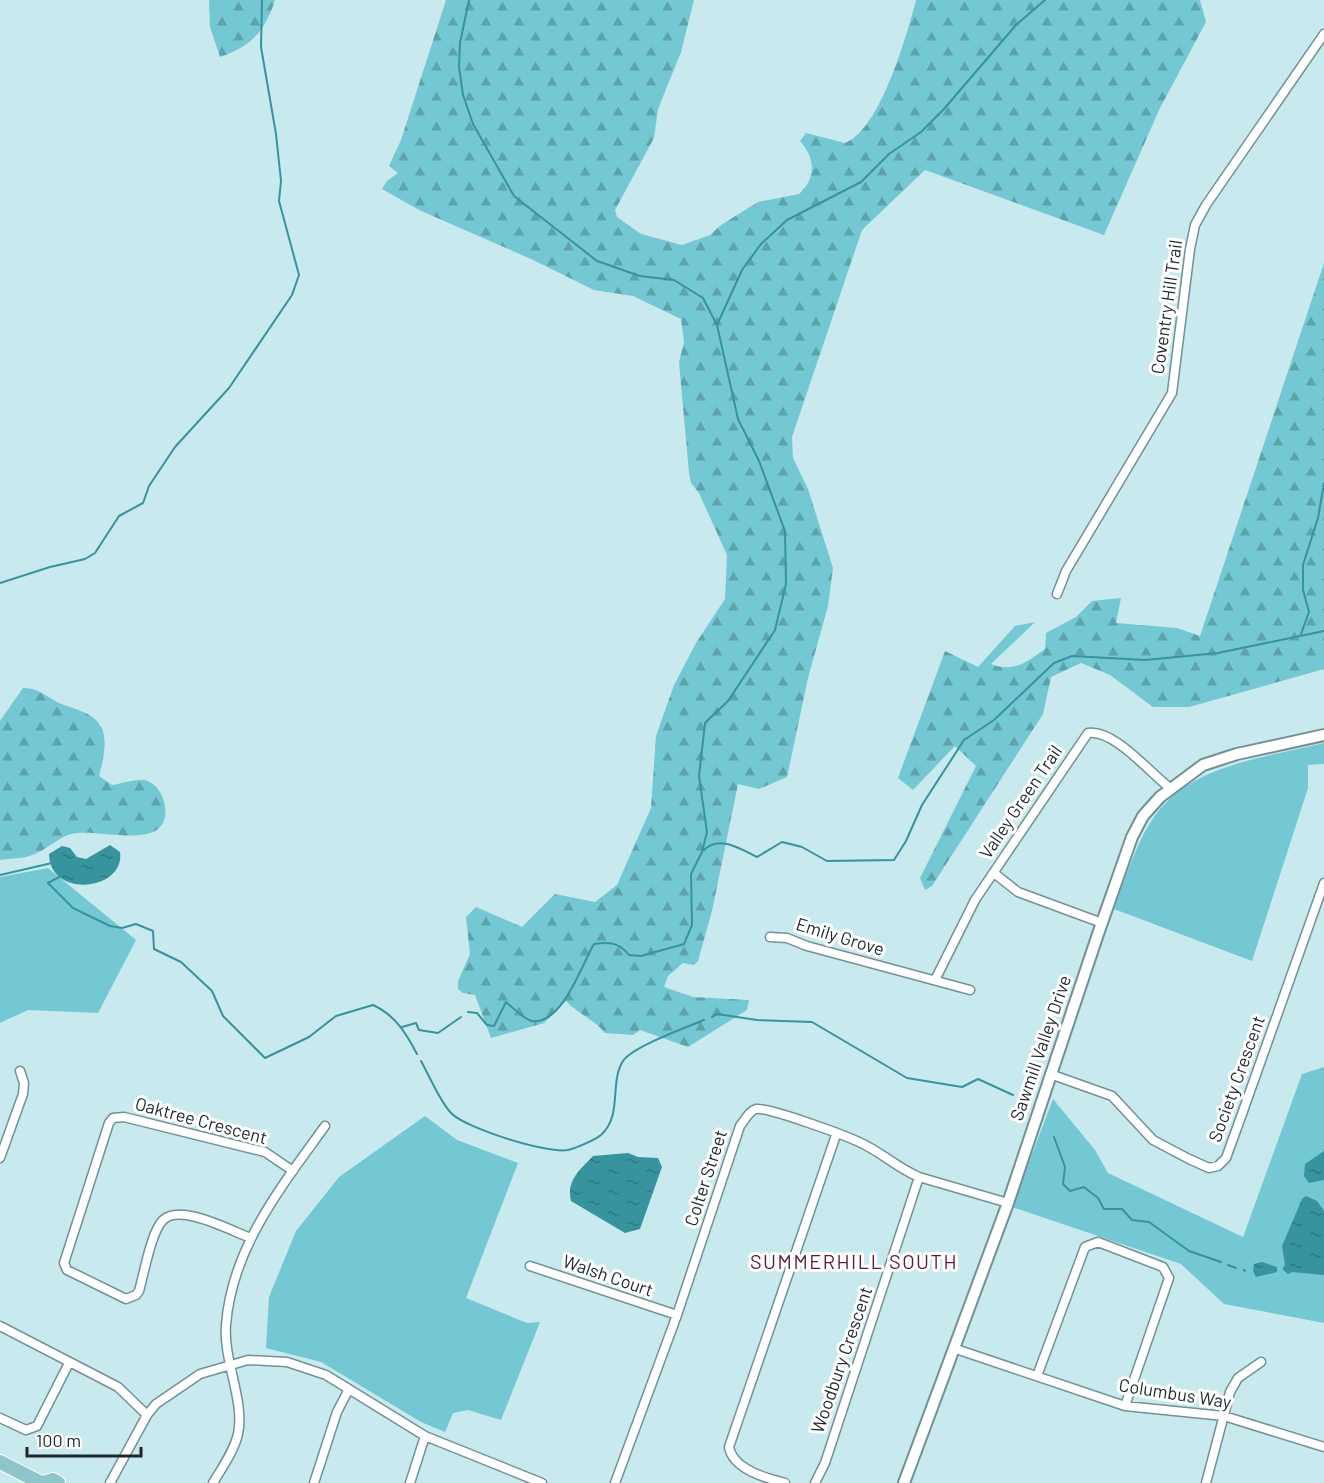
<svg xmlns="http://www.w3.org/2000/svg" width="1324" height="1483" font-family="Barlow,sans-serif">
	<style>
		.green { fill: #74c8d3 }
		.forest { fill: url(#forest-firs) }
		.water { fill: url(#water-ripples) }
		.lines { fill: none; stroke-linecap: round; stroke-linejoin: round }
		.stream { stroke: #37939e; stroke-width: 2 }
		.minor-casing { stroke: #739195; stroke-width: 11 }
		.tertiary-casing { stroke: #739195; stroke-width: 14 }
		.primary-casing { stroke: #fff; stroke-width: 16 }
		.minor { stroke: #fff; stroke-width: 8 }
		.tertiary { stroke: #fff; stroke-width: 10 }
		.primary { stroke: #8ec5cc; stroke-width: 14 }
		.labels { text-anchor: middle; stroke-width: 6; stroke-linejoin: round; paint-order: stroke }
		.street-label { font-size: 18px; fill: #1c282a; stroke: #fff }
		.neighbourhood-label { font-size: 20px; letter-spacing: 1.5px; fill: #5d1b39; stroke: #fff }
	</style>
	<defs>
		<pattern id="forest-firs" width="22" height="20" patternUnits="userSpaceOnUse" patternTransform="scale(1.5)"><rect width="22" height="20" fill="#74c8d3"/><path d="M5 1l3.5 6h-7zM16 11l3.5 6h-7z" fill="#5ea2ab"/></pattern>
		<pattern id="water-ripples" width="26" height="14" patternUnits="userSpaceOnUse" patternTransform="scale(1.5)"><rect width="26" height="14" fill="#37939e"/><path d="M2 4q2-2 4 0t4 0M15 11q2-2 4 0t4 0" fill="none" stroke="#2e7881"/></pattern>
	</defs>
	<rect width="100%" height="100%" fill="#c8e9ed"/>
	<!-- green -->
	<path class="green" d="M 1324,743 L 1324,764 L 1308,765 L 1308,788 L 1252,961 L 1114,909 C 1124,882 1136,844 1152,820 C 1188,764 1265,758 1324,743 Z
		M 48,868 L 136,940 L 98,1013 L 28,1010 L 0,1023 L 0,877 Z
		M 1324,1067 L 1324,1323 L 1224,1304 L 1181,1264 L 1012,1207 L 1053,1099 L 1095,1150 L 1108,1173 L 1243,1237 L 1302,1074 Z
		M 425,1116 L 457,1140 L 518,1163 L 466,1298 L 527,1323 L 540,1322 L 501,1420 L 468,1410 L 453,1413 L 445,1432 L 421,1422 L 321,1362 L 266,1348 L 269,1297 L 296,1231 L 339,1177 Z"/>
	<!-- forest -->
	<path class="forest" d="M 209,0 L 275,0 C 265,31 252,46 220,57 L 210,27 Z
		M 446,0 L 694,0 L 681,52 L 658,109 L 654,138 L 615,210 L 617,217 L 641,234 L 682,245 L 710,235 L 721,225 L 758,202 L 799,194 C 817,177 815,158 800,141 L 806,133 L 845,143 C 880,130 907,35 916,0 L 1200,0 L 1206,22 L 1160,108 L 1104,235 L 925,170 L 862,230 L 792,437 L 793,458 L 808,489 L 833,568 L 828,606 L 808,678 L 787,777 L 759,789 L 738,784 L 712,911 L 698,961 L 694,965 L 683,963 L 668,976 L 664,987 L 693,997 L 749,1000 L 747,1010 L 688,1047 L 640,1030 L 633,1035 L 605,1033 C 594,1019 578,1014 566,1001 L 544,1023 L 491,1038 L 475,995 L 463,993 L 458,989 L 458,981 L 470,954 L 466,917 L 476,907 L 522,927 L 555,894 L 595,902 L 617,885 L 651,808 L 656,736 L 674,685 L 696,643 L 725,599 L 727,555 L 699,493 L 691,483 L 689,473 L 679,362 L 684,342 L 681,319 L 633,296 L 594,290 L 531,259 L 419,210 L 382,189 L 387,181 L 398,173 L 389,166 L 401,140 Z
		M 1324,263 L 1324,669 L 1189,707 L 1153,707 L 1110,675 L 1081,663 L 1051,677 L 1043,714 L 932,886 L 925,890 L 920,878 L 976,766 L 955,746 L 913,790 L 898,778 L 945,651 L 978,667 L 1015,626 L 1035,622 L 991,664 C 1013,673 1027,662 1045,649 L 1046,633 L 1076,617 L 1092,601 L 1121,598 L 1116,623 L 1177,628 L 1200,636 Z
		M 23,688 C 38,688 44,695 57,702 C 65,706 75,708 83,712 C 113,724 105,751 99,776 L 112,785 C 121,784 135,779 144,780 C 165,784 174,821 155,831 C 135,841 100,831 77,833 C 59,835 48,850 32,855 C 23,859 10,858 0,860 L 0,721 Z"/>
	<!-- water -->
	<path class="water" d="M 110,845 L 120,852 C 126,890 50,900 49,854 L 62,846 L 70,848 L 77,857 L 86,859 Z
		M 1324,1151 L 1324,1180 L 1309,1183 L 1304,1176 L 1305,1164 Z
		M 628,1153 L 638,1157 L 658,1158 L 662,1167 L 640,1229 L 625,1233 L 571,1201 C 566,1180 580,1170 593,1156 Z
		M 1306,1196 L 1317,1201 L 1324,1211 L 1324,1275 L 1292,1272 L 1288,1274 L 1282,1269 L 1285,1265 L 1282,1246 L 1302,1199 Z
		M 1262,1262 L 1277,1267 L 1277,1272 L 1256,1277 L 1253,1271 L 1254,1264 Z"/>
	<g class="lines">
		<!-- stream -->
		<path class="stream" d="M 717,325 L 742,270 L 761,244 L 787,220 L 861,182 L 889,154 L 921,132 L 944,109 L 1016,25 L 1045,0
			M 0,583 L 50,567 L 85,559 L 95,553 L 119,516 L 143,503 L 149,486 L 175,447 L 229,388 L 292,295 L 299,275 L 279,201 L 281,181 L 276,134 L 261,47 L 262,0
			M 1301,634 L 1309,612 L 1303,590 L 1303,565 L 1318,518 L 1324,483
			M 704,850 C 719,834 742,850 757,857 L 782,842 L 802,847 L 827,861 L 894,860 L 906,841 L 922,805 L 964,740 L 994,720 L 1054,663 L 1072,656 L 1145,660 L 1218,653 L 1324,631
			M 0,875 L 52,863
			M 61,876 L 48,883 L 73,908 L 110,926 L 122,928 L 136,924 L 153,931 L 154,949 L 181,962 L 212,991 L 223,1016 L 265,1058 L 309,1037 L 336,1016 L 373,1005 C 395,1015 406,1033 417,1054
			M 468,1012 L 477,1013 L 487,1025 L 494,1026 L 506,1002 C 513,1008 524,1019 532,1021 C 563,1025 582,963 594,944 C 609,942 619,942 629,955 L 641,956 L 684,944 L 692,925 L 691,874 L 702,852 L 707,832 L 699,776 L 705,723 L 728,701 L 775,630 L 786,584 L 785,531 L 759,461 L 738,419 L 717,325 L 703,298 L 674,280 L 640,276 L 597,261 L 514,196 L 473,124 L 463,95 L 459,67 L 460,43 L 469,0
			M 712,1017 L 717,1014 L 757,1020 L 812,1022 L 907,1078 L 962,1087 L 978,1079 L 1013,1095
			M 402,1027 L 416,1023 L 419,1030 L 438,1033 L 461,1017
			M 421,1061 C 430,1077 439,1100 451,1113 C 465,1128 547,1154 568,1150 C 576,1148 595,1140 601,1135 C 623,1115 609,1083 623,1061 C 632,1047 687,1027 704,1020
			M 1054,1137 L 1065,1167 L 1063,1184 L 1070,1191 L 1084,1187 L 1098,1198 L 1104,1209 L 1122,1209 L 1132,1220 L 1149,1222 L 1189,1251 L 1221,1262
			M 1228,1265 L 1236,1268
			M 1244,1270 L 1245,1271"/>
		<!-- minor casing -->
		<g class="minor-casing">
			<path id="minor" d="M 1057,594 L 1066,571 L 1172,393 L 1190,249 L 1195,225 L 1206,205 L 1324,34
				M 994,873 L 1018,892 L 1102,923
				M 770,937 L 787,938 L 807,946 L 970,990
				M 935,980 L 975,900 L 1088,733 C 1114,729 1149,772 1170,788
				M 1050,1074 L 1112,1096 L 1153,1140 L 1189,1159 L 1209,1168 L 1218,1166 L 1226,1158 L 1242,1114 L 1324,883
				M 0,1158 L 23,1094 L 24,1083 L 20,1071
				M 251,1238 C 231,1231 180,1203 163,1220 C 151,1232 144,1274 139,1291 L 136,1295 L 126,1299 L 67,1270 L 64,1263 L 109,1123 L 113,1118 L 124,1117 L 265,1152 L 293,1171
				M 530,1266 L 677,1315
				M 0,1326 L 118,1387 L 147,1415
				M 953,1348 L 1125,1406 L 1224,1416 L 1324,1447
				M 1037,1376 L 1085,1247 L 1098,1242 L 1163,1267 L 1169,1278 L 1125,1406
				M 0,1418 L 26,1430 L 37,1426 L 69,1363
				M 110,1483 L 147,1415 L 156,1404 L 200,1374 L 248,1360 L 287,1362 L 326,1375 L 425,1436 L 542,1483
				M 213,1483 C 222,1468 234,1451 238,1434 C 245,1401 223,1360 226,1325 C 232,1247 282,1186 325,1126
				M 314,1483 L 337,1412 L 349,1389
				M 410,1483 L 425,1436
				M 615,1483 L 677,1315 L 740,1126 C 745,1120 749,1111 756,1109 C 768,1107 844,1135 859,1142 C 880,1151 897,1168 919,1177 L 1008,1203
				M 785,1483 C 765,1478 733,1469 729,1447 L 836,1135
				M 815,1483 L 825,1463 L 919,1177
				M 1206,1483 L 1230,1392 L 1238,1378 L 1261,1362"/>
		</g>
		<!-- tertiary casing -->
		<g class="tertiary-casing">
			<path id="tertiary" d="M 904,1483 L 1008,1203 L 1098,934 L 1132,837 L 1143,816 L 1160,797 L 1203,765 L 1237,754 L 1324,735"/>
		</g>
		<!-- primary casing -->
		<g class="primary-casing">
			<path id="primary" d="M 0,1462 L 41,1483
				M 44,1483 L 53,1480 L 58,1483"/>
		</g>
		<!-- minor -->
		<use href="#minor" class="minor"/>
		<!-- tertiary -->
		<use href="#tertiary" class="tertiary"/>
		<!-- primary -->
		<use href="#primary" class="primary"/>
	</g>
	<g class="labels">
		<!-- street labels -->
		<g class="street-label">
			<text transform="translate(1167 307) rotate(-82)" y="6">Coventry Hill Trail</text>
			<text transform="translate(1021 802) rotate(-56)" y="6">Valley Green Trail</text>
			<text transform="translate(840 937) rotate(17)" y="6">Emily Grove</text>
			<text transform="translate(1041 1048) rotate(-71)" y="6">Sawmill Valley Drive</text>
			<text transform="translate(1237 1079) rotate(-70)" y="6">Society Crescent</text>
			<text transform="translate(201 1121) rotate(15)" y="6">Oaktree Crescent</text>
			<text transform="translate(706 1178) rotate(-72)" y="6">Colter Street</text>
			<text transform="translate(608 1276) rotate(19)" y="6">Walsh Court</text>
			<text transform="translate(842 1360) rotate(-71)" y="6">Woodbury Crescent</text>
			<text transform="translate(1175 1394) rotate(9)" y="6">Columbus Way</text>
		</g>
		<!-- neighbourhood labels -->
		<g class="neighbourhood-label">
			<text x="854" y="1269">SUMMERHILL SOUTH</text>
		</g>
	</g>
	<!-- scale -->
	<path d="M27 1447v9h114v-9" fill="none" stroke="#1c282a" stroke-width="3"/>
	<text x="36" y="1447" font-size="18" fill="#1c282a" stroke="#ffffff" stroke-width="4.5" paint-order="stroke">100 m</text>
</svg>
